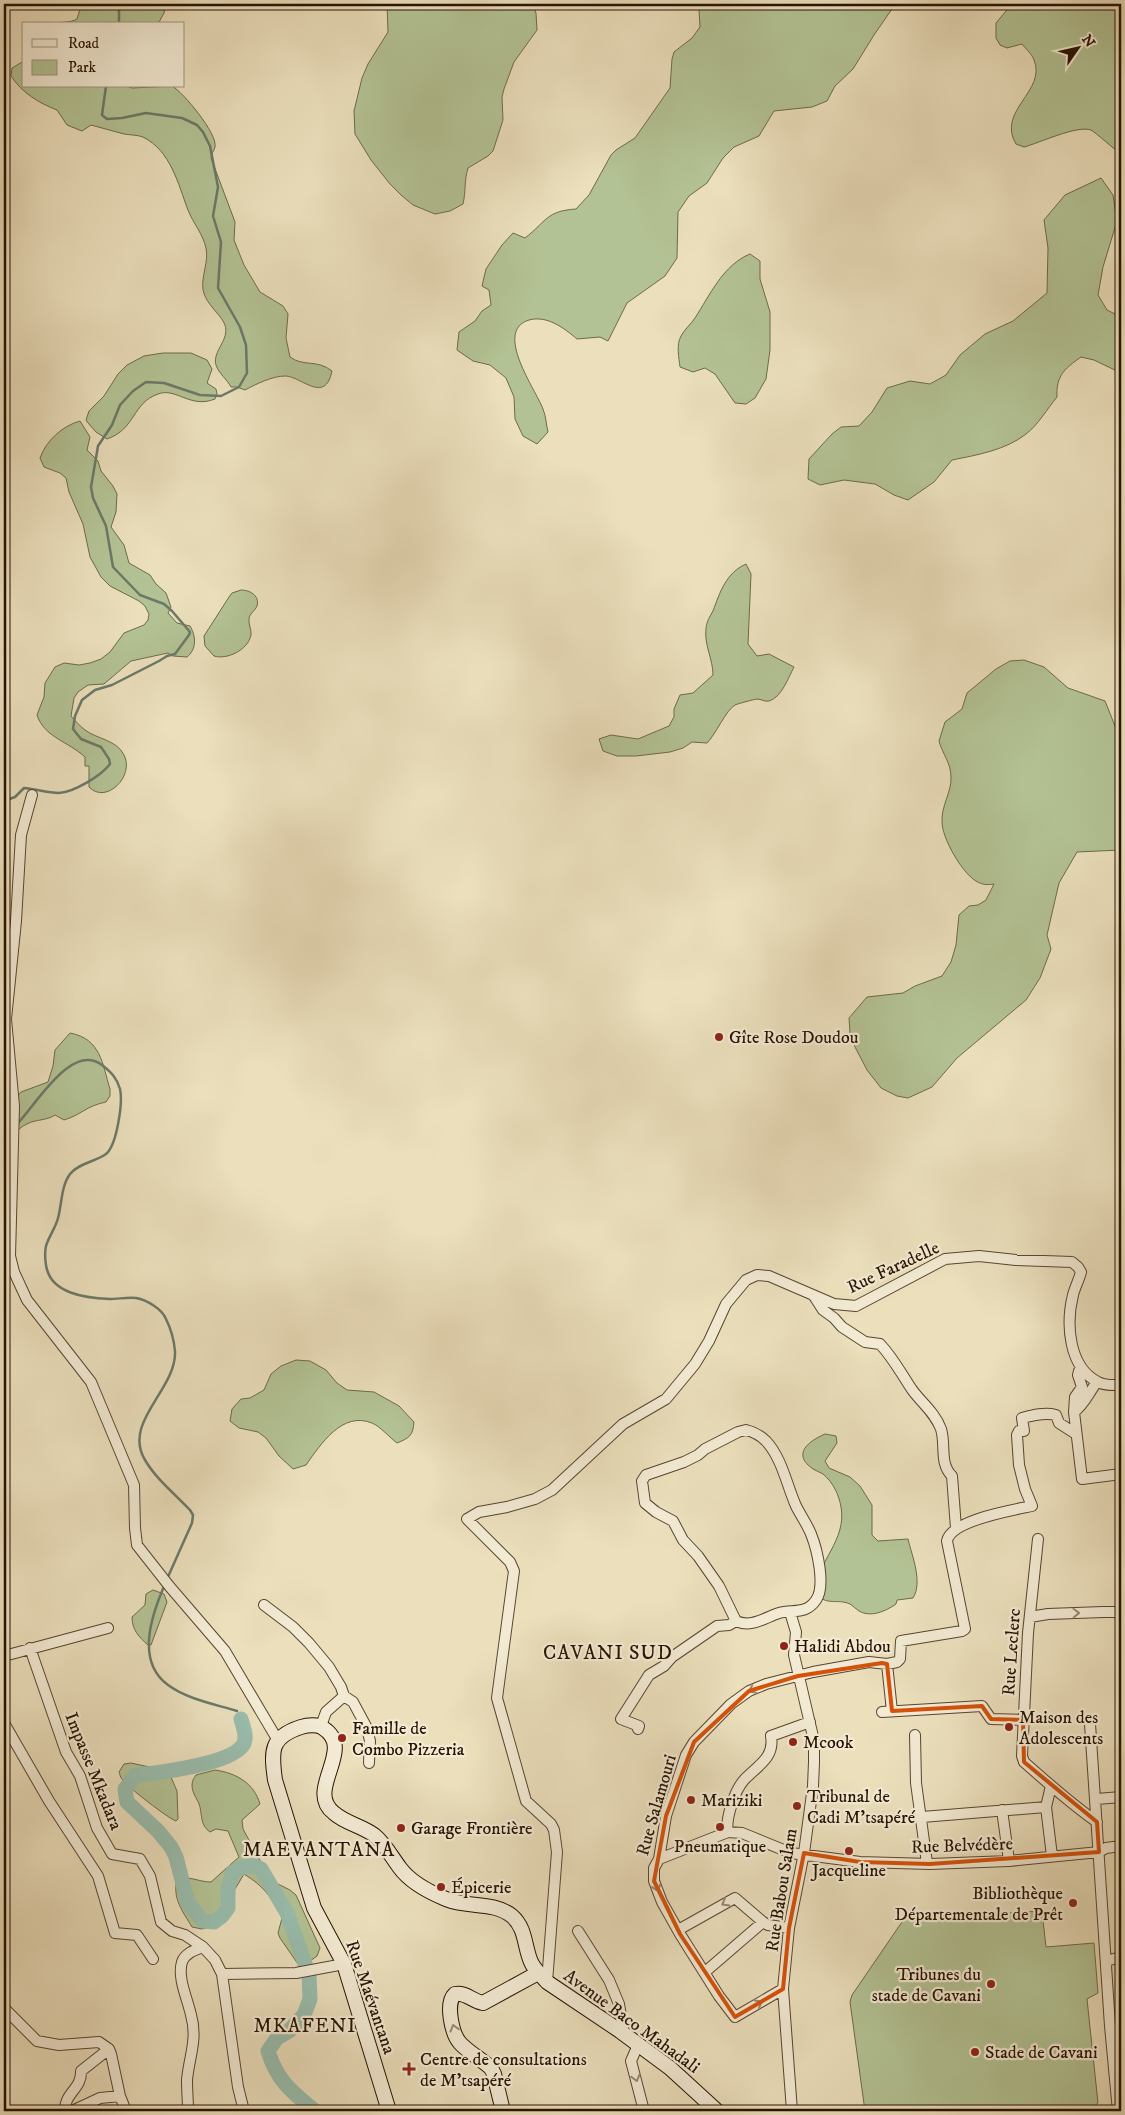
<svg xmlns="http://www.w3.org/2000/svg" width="1125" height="2115" font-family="'IM FELL DW Pica',serif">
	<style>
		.green { fill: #b3c294; stroke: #6d6a4a }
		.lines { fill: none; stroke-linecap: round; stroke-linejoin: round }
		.stream { stroke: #6b7968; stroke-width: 2.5 }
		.river { stroke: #99bdad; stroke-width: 15 }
		.street-casing { stroke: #584530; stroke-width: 12 }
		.secondary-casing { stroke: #271201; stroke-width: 16 }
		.street { stroke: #f2ead3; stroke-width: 10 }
		.secondary { stroke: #f2ead3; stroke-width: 14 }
		.oneway { stroke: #978974 }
		.marked { fill: none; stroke: #d5520b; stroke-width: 4; stroke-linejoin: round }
		.poi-dot { fill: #8f2418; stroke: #f2ead3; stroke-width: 2 }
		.labels { text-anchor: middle; stroke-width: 4.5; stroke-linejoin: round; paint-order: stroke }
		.poi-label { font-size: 18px; fill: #271201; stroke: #f2ead3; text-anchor: start }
		.street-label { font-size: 18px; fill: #271201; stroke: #f2ead3 }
		.quarter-label { font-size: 20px; letter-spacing: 1px; fill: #271201; stroke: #f2ead3 }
	</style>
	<rect width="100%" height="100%" fill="#ebdfbc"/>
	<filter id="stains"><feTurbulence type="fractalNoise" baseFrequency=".004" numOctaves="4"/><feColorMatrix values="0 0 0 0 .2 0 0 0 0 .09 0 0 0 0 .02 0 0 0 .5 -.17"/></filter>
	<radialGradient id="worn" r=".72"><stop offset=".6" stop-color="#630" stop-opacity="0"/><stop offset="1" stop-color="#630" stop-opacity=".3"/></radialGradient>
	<!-- green -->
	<path class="green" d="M 84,4 L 95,4 L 103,7 L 107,4 L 166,4 L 164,13 L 158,24 L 55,24 C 63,21 70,23 77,19 L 80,9 Z
		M 387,4 L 532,4 L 536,13 L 537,30 L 514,62 L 504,89 L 502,97 L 503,120 L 493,151 L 488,156 L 468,168 C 464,181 466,191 463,204 L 450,211 L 435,214 L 413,205 L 401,195 L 390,184 L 371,160 L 355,134 L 354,111 L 362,78 L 368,64 L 388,32 Z
		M 696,4 L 898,4 L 892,9 L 874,35 L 853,69 L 835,86 L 827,101 L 812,107 L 774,111 L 759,136 L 734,147 L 723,158 L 707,183 L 689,196 L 678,212 L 677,258 L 665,276 L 627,303 L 608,341 L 600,337 L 577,339 C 564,328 547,315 529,320 C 493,331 536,390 543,409 C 546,416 546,424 548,432 L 537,444 L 523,436 L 515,419 L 514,397 L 506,378 L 490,365 L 473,361 L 457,350 L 459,332 L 475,321 L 482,311 L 491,305 L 489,290 L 482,286 L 486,269 L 502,245 L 513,233 L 525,238 C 547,221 546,211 576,209 L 589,195 L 611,155 L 616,150 L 635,138 L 670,88 L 672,59 L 674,52 L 692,38 L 700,27 L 699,10 Z
		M 1012,4 L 1121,4 L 1121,154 C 1115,150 1095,132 1091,130 C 1077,125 1039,143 1024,147 L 1016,144 C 996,111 1047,91 1034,60 C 1032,54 1026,49 1022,44 L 1007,48 L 1000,45 L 996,38 L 996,23 Z
		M 24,61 L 24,86 L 127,86 L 132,88 L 172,86 C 183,92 218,134 215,147 C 214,151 211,154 211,158 L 235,222 L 234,240 L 244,265 L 260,292 L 283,306 L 288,314 L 286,338 L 290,357 C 303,367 317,359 332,371 C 325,405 301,376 285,376 C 273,376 256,384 245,390 L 237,387 L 231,387 C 227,379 219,374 216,365 C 212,351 230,340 225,325 C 221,314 206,305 203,290 C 201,276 209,262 206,248 C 203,234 193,223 188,210 C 178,184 171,151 143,137 C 138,135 130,135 124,134 C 113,131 102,128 91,125 L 82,131 L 67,125 L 57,110 C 39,103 22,93 11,76 L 12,68 Z
		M 1101,178 L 1113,195 L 1117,221 L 1103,267 L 1098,295 L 1107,310 L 1121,317 L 1121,373 L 1094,360 L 1081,357 C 1064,369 1056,376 1057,397 C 1047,409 1038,425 1026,434 C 1006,450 977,455 952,460 L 934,482 L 908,500 L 894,495 L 875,484 L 844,480 L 820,485 L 808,479 L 809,459 L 832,434 L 841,427 L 859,426 L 872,412 L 887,388 L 910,381 L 930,384 L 946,375 L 960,355 L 985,334 L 1013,321 L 1047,293 L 1048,248 L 1044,220 L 1065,195 Z
		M 750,254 L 760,261 L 760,279 L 770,312 L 770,350 L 766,379 L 755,398 L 746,404 L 735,403 L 715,374 L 705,368 L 693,372 L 680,367 C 679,358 676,345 681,336 C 684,330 691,324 695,318 C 710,295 723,265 750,254 Z
		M 163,353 L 191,353 L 207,360 L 212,369 L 207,383 L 216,389 L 217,394 L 215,399 C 190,409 176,387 158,394 C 132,403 136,429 107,439 L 96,432 L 88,423 L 86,420 L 89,411 L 104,396 L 118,374 L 127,365 L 144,356 Z
		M 80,421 L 90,437 L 87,450 L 98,461 L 101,471 L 113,486 L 117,494 L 116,512 L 111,527 L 124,545 L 129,563 L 150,575 L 156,584 L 166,593 L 171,607 L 168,613 L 177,623 L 190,626 C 196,636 197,649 187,657 L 173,656 L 168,653 L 131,661 L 104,684 L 88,685 L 78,692 L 74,698 L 71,716 C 75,721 80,726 85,730 C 97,739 117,740 124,755 C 135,776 106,805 89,787 L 89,766 L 85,766 L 85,757 C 69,742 44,737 37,715 L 44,697 L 45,683 L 55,667 L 64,663 L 79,665 L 90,663 L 101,659 L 110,652 L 124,633 L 144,625 L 148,620 L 149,614 L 145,606 L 139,601 L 110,586 L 101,577 L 90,557 L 83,524 L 69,492 L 66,478 L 60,473 L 44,467 L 40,458 C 46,441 62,426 80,421 Z
		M 746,564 L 751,574 L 748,644 L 757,656 L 769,654 L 794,667 C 788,678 782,697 769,701 C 765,702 761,699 757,699 C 752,700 740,703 735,705 C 726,710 716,734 707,743 L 692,742 L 683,748 L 670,752 L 636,756 L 617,756 L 603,751 L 599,739 L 611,735 L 638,739 L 669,726 L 674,717 L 674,709 L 680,695 L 693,693 L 713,675 C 713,659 704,645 706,629 C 706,623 710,616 713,611 C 720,592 726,573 746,564 Z
		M 241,590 C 249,590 260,595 257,606 C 255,611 249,614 249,619 C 248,624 252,630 251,635 C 248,650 227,660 214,656 L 205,646 L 204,636 L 229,597 L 232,593 Z
		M 1024,660 L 1044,667 L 1068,688 L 1105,701 L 1121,741 L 1121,850 L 1077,852 L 1059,883 L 1047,935 L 1051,949 L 1040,978 L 1026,1000 L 957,1058 L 932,1087 L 908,1098 L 897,1096 L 881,1088 L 867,1070 L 855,1047 L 850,1033 L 849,1018 L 867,997 L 903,993 L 915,986 L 942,976 L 951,962 L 956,945 L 959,915 L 969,906 L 978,905 L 986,900 L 994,884 C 988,885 982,885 976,881 C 962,873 942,838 942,822 C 941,806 952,791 951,777 C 951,763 942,753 939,741 L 945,722 L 962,709 L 967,693 L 996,669 L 1010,661 Z
		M 70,1033 C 101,1039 102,1063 110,1089 L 110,1096 L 106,1102 C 86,1106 81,1115 64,1120 L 55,1115 C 46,1121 36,1119 27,1124 C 17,1128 10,1140 4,1148 L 4,1120 L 9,1107 L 21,1092 L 48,1082 L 53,1066 L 55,1050 Z
		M 296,1360 L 310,1361 L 326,1370 L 337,1383 L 347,1390 L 374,1392 L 399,1406 L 414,1422 C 413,1436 409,1438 397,1443 C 389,1437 381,1427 372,1423 C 342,1411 321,1444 306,1465 L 293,1469 L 279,1456 L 266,1438 L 258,1432 L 239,1428 L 230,1421 L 232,1409 L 241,1399 L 250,1398 L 264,1390 L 271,1374 L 281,1366 Z
		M 825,1434 L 836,1436 L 837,1443 L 825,1461 L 829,1468 L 850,1477 L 860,1486 L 872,1505 L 872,1535 L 878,1541 L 908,1539 C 912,1556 923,1582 913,1598 L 897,1600 L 896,1604 C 886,1611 871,1618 859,1611 C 856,1609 853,1606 850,1604 C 836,1598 829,1607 814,1593 C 817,1562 847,1540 841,1507 C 839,1495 833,1482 823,1474 C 820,1472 816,1471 813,1469 C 791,1454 809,1441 825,1434 Z
		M 153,1590 L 164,1594 L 167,1602 L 151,1645 L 148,1645 C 139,1637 132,1630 132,1617 L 145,1605 L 146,1594 Z
		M 131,1763 L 154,1768 L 159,1766 L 170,1775 L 177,1791 L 178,1819 L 176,1821 C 169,1819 126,1786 122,1779 C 120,1777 120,1774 119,1772 L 124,1764 Z
		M 215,1770 C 236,1773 254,1783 260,1804 L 242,1820 L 243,1829 L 268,1875 L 274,1882 L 290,1890 L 296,1895 L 320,1948 L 317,1956 L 306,1964 L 298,1964 L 280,1938 L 278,1933 L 282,1918 C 270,1896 266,1888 244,1874 L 213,1926 L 202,1929 L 192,1927 C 183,1912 172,1898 177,1880 C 190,1875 198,1882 211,1882 L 239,1857 L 228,1831 L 216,1829 L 210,1832 C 201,1826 202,1817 200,1807 C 198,1799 192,1794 192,1785 C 192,1781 194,1778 196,1775 Z
		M 1042,1911 L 1046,1947 L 1094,1943 L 1098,1993 L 1087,1999 L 1098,2103 L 1088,2111 L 865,2111 L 850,2002 L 852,1995 L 904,1919 Z"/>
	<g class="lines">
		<!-- stream -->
		<path class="stream" d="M 119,4 L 119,24
			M 4,801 L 15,797 L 24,788 C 35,789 48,793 59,793 C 74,792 101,776 110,764 L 109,759 L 101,747 L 81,739 L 73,729 L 75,716 L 82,700 L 95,690 L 112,685 L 159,661 L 167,656 L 175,654 L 189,635 L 190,632 L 172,611 L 164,604 L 140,595 L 113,567 L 106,526 L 93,498 L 91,487 L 98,446 L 112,425 L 120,405 L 133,391 L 146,382 L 164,383 L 200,395 L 221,396 L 239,387 L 247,373 L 246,345 L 240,327 L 218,288 L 221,242 L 213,216 L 218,187 L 210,146 L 203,132 L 197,125 L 182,118 L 146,113 L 122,118 L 107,119 L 102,115 L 106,86
			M 17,1124 C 36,1105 71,1042 102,1065 C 111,1072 117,1078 120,1089 C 123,1102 117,1145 106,1154 C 95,1162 79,1163 70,1174 C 61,1186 62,1204 58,1218 C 56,1227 49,1236 46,1246 C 45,1251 45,1259 46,1265 C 50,1294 86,1298 110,1299 C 118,1299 128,1297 136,1298 C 147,1300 162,1309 166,1319 C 171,1329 174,1340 175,1351 C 177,1389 122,1422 145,1460 C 156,1479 175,1494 190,1510 L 193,1515 L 192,1523 L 167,1579
			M 4,1137 L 10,1131
			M 165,1584 C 152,1614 135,1661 168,1685 C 187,1699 214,1704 237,1711"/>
		<!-- river -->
		<path class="river" d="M 241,1719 C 243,1727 248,1737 243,1745 C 231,1764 158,1773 136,1775 L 125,1789 L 127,1802 L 158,1831 L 171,1847 L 176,1857 L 188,1903 L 203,1921 L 214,1922 L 222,1916 L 228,1908 L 228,1888 L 233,1872 L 243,1867 L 255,1866 L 261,1869 L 287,1913 L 309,1975 L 310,1999 L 304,2015 L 289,2031 L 277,2038 L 268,2051 C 277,2081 292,2092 315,2111"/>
		<!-- street casing -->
		<g class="street-casing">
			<path id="street" d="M 32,795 L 21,835 L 16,921 L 6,1019 L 14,1106 L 10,1256 L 14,1272 L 27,1300 L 91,1382 L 134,1485 L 135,1528 L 137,1545 L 170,1587 L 225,1651 L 277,1739
				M 814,1296 L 823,1310 L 834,1318 L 842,1327 L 865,1342 L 880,1344 C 894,1359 902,1375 913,1391 C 923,1404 935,1413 941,1429 C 946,1445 939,1463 952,1476 L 956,1528
				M 1097,1382 C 1089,1392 1085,1404 1074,1412 L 1082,1479 L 1121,1474
				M 1074,1412 L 1075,1397 L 1082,1387 L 1078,1375 L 1079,1371 L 1083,1370
				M 746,1430 C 754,1432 760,1435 766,1441 C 782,1458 787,1486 796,1506 C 801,1516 807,1524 811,1534 C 817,1549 826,1586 816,1600 C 806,1615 793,1609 779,1613 C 764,1618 751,1628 736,1621 L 719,1586 L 698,1556 L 683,1540 L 673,1521 L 656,1512 L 645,1503 L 642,1481 L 646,1475 L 684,1462 L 698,1455 L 705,1449 L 738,1432 Z
				M 1038,1539 L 1028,1633 L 1022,1756 L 1024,1762 C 1048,1783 1071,1804 1097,1822
				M 264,1605 L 293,1627 L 309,1643 L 329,1667 L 341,1687 L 344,1696 L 353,1702 L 367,1728 L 370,1741 L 369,1763
				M 790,1612 L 796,1632 L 794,1655 L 814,1741 L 814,1762 L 813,1786 L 804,1853 L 789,1928 L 783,1989 L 792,2111
				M 1030,1617 L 1048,1614 L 1103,1612 L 1116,1612 L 1121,1616
				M 30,1648 L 66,1752 L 80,1776 L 97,1828 L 112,1854 L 140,1859 L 150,1876 L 161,1922 L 172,1931 L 185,1935 L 203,1947
				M 4,1656 L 108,1628
				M 887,1664 L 892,1711
				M 882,1712 L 982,1706 L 991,1719 L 1023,1720
				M 4,1723 L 49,1801 L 98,1876 L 115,1933 L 137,1935 L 153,1959
				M 1090,1724 L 1110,2026 L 1118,2111
				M 321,1726 L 326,1712 L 344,1696
				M 638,1729 L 639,1726 L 621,1719 L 649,1675 L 664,1666 L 672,1657 L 717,1626 L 729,1625 L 736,1621
				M 915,1735 L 916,1783 L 927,1863
				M 1097,1799 L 1121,1797
				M 1046,1807 L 1051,1786
				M 1002,1810 L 1009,1861
				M 922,1817 L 1046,1807 L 1052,1856
				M 728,1832 C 725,1819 735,1790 744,1780 C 757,1766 775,1758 771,1736 L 810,1722
				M 659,1859 L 728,1832 L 742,1833 L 791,1853 L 860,1862 L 930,1864 L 1009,1861 L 1099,1852 L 1106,1848 L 1121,1846
				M 678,1930 L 735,1898 L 763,1922 L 768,1925 L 789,1928
				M 578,1931 L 609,1980 L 619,2004 L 623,2027 L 620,2031
				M 1106,1961 L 1121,1957
				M 705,1972 L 763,1922
				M 222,1974 L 238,2087 L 244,2111
				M 547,1982 L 557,1852 L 554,1830 L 551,1824 L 526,1801 L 497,1698 L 514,1571 L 510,1562 L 467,1519 L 479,1512 L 507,1507 L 535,1499 L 552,1490 L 623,1424 L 666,1399 L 695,1364 L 709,1341 L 726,1304 L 746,1280 L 757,1275 L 769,1276 L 834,1304 L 856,1306 L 945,1259 L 979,1256 L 1016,1260 L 1072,1262 L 1078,1267 L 1081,1272 C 1079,1280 1075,1287 1073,1295 C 1066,1323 1068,1367 1098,1382 C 1105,1386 1114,1385 1121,1385
				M 783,1989 L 735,2017 L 719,1996 L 680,1934 L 662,1902 L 654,1881 L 654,1868 L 659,1859 L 666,1816 L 686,1755 L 694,1742 L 731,1704 L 749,1691 L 766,1684 L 813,1672 L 869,1662 L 887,1664 L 897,1662 L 900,1659 L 901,1641 L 962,1631 L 965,1629 L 947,1541 C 951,1520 1013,1510 1032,1506 L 1025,1489 L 1019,1465 L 1017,1435 L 1019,1431 L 1024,1431 L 1022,1418 C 1033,1415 1045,1412 1056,1415 L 1059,1423 L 1076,1434
				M 4,2008 L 37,2041 L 59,2045 L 99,2042 L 109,2049 L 111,2054 L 120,2096 L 126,2111
				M 638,2045 L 631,2061 L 644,2111
				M 65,2111 C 64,2093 82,2089 81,2071 L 109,2049
				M 72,2111 L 100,2098 L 120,2096
				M 188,2111 C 188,2101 187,2091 187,2080 C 189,2057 198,2039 191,2015 C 188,2000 177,1978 182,1962 C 185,1953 195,1950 203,1947 L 215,1960 L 222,1974 L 296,1973 L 344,1964"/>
		</g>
		<!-- secondary casing -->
		<g class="secondary-casing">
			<path id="secondary" d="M 389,2111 L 344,1964 L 314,1908 L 275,1780 C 271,1751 270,1737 301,1727 C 307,1725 318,1724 323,1728 C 357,1749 304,1790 334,1813 C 345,1823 362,1826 374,1835 C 385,1844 391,1856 400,1868 C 411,1883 429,1892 446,1899 C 467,1908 493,1901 512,1916 C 527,1929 524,1949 532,1964 C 536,1971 542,1976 547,1982 L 620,2031 L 670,2068 L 717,2111
				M 503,2111 L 494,2074 L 491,2068 C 481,2059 468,2052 460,2043 C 452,2034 445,2003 455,1994 C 466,1992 472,2001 483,2003 L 538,1973"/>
		</g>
		<!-- street -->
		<use href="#street" class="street"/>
		<!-- secondary -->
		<use href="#secondary" class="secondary"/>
	</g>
	<!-- one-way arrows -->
	<defs><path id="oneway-chevron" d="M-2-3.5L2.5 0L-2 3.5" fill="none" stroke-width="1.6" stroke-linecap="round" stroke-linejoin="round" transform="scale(1.25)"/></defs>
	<g class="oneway">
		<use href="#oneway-chevron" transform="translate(1076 1613) rotate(-2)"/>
		<use href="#oneway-chevron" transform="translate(752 1690) rotate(153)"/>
		<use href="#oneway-chevron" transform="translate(657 1888) rotate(71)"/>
		<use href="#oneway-chevron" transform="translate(725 1903) rotate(150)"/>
		<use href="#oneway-chevron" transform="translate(759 2003) rotate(-30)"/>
		<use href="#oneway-chevron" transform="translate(454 2028) rotate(-105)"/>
		<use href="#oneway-chevron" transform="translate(636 2078) rotate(75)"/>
	</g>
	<!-- marked area -->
	<path class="marked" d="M 882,1663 L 887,1664 L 892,1711 L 982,1706 L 991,1719 L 1023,1720 L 1024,1762 L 1097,1822 L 1099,1852 L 930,1864 L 860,1862 L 804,1853 L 789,1928 L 783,1989 L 735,2017 L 680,1934 L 654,1881 L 666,1816 L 694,1742 L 749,1691 L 798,1676 Z"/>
	<!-- markers -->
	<g class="poi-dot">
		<circle cx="719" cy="1037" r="5"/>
		<circle cx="784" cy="1646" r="5"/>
		<circle cx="1009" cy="1727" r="5"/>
		<circle cx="342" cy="1738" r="5"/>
		<circle cx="793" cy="1742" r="5"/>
		<circle cx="691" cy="1800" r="5"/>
		<circle cx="797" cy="1806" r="5"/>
		<circle cx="720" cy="1827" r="5"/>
		<circle cx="401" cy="1828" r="5"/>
		<circle cx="849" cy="1851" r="5"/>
		<circle cx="441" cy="1887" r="5"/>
		<circle cx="1073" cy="1903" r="5"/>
		<circle cx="991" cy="1984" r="5"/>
		<circle cx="975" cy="2052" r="5"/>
		<path d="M406.5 2061.5h5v5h5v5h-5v5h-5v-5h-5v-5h5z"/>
	</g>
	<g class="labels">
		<!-- poi labels -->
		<g class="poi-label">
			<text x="729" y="1043">Gîte Rose Doudou</text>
			<text x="794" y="1652">Halidi Abdou</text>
			<text x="1019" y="1723">Maison des<tspan x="1019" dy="21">Adolescents</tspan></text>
			<text x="352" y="1734">Famille de<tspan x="352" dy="21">Combo Pizzeria</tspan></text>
			<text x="803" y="1748">Mcook</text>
			<text x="807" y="1802">Tribunal de<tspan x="807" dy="21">Cadi M'tsapéré</tspan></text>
			<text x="701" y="1806">Mariziki</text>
			<text x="411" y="1834">Garage Frontière</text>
			<text x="720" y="1852" text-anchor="middle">Pneumatique</text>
			<text x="849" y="1876" text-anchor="middle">Jacqueline</text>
			<text x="451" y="1893">Épicerie</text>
			<text x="1063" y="1899" text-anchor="end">Bibliothèque<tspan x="1063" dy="21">Départementale de Prêt</tspan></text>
			<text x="981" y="1980" text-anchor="end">Tribunes du<tspan x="981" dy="21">stade de Cavani</tspan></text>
			<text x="985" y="2058">Stade de Cavani</text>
			<text x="420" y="2065">Centre de consultations<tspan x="420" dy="21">de M'tsapéré</tspan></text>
		</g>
		<!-- street labels -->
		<g class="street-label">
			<text transform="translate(893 1267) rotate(-25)" y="6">Rue Faradelle</text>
			<text transform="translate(1011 1652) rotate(-86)" y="6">Rue Leclerc</text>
			<text transform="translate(94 1771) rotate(68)" y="6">Impasse Mkadara</text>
			<text transform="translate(656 1805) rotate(-74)" y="6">Rue Salamouri</text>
			<text transform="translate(962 1845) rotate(-2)" y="6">Rue Belvédère</text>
			<text transform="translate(781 1890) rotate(-81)" y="6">Rue Babou Salam</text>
			<text transform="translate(371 1997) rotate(71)" y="6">Rue Maévantana</text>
			<text transform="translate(632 2021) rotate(36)" y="6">Avenue Baco Mahadali</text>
		</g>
		<!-- quarter labels -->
		<g class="quarter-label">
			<text x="608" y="1659">CAVANI SUD</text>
			<text x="319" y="1856">MAEVANTANA</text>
			<text x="305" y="2032">MKAFENI</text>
		</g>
	</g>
	<!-- margin -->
	<rect width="1125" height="2115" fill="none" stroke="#ebdfbc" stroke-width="20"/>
	<rect x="5" y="5" width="1115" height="2105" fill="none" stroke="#271201" stroke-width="2.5"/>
	<rect x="10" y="10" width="1105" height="2095" fill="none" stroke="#271201"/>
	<!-- legend -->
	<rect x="22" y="22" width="162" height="65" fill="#f2ead3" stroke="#a1947f"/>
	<rect x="32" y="39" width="25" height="8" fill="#f2ead3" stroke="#a1947f"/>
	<text x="68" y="48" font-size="15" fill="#271201">Road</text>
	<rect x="32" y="60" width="25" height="15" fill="#b3c294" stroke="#a1947f"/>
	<text x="68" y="72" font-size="15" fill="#271201">Park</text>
	<!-- north arrow -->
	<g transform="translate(1078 48) rotate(56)" stroke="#f2ead3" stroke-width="4" paint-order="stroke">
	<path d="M0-4L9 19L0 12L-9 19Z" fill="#271201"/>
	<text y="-8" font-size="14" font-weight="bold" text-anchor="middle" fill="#271201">N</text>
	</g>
	<rect width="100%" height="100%" filter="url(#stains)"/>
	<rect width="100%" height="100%" fill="url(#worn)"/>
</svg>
